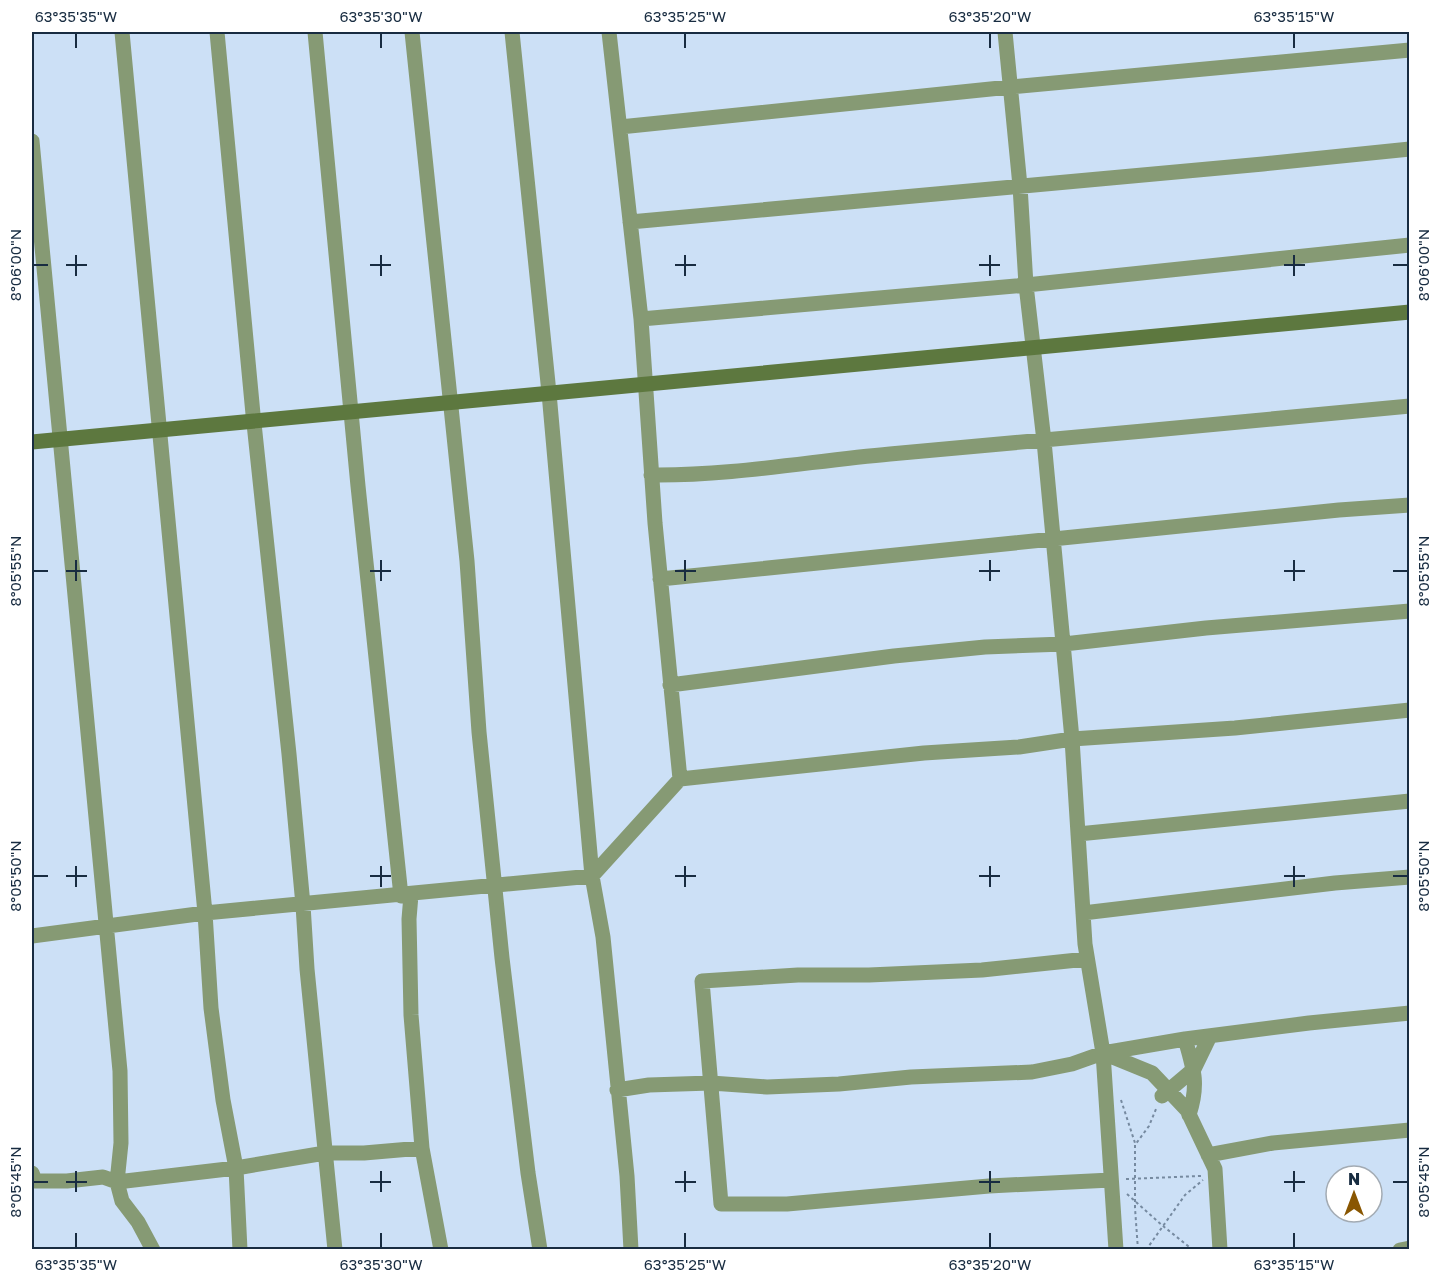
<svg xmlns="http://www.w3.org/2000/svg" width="1441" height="1281" font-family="'Golos Text',sans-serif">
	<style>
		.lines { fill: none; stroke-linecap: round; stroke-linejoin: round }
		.path { stroke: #768aa0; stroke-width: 2; stroke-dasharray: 3 3; stroke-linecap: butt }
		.street { stroke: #869a74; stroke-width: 15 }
		.secondary { stroke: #5d783f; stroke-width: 15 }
		.ticks { fill: none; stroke: #182c41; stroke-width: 2 }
		.neatline { fill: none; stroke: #182c41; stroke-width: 2 }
		.ticks-label { font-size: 15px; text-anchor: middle; fill: #182c41 }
	</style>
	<rect width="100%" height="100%" fill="#cce0f6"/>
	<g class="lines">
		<!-- path -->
		<path class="path" d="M 1121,1100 L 1135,1143
			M 1126,1179 L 1201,1176
			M 1127,1194 L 1163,1226 L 1193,1250
			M 1138,1250 L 1135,1208 L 1135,1145 L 1149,1126 L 1156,1109
			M 1146,1250 L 1185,1195 L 1203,1180"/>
		<!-- street -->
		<path class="street" d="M 122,32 L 205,913 L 211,1008 L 223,1100 L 236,1168 L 240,1250
			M 217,32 L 253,414 L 289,754 L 303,905 L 307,969 L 335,1250
			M 315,32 L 358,486 L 401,896
			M 412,32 L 467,561 L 479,732 L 502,958 L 528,1173 L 540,1250
			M 512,32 L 549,393 L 592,876 L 603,937 L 627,1176 L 631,1250
			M 1005,32 L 1020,186 L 1026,285 L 1044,441 L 1072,739 L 1085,944 L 1103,1053 L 1152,1073 L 1187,1110 L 1215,1169 L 1220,1250
			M 620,127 L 1010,87 L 1410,50
			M 32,141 L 120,1071 L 121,1143 L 117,1182 L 122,1201 L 138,1222 L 153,1250
			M 630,222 L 1263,164 L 1410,149
			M 641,319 L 1026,285 L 1410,245
			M 651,475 C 731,476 811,461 890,454 C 1064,439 1236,422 1410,406
			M 660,579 L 1339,510 L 1410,505
			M 670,685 L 894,656 L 985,647 L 1064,644 L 1206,628 L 1410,611
			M 680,779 L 924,753 L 1019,747 L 1072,739 L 1235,728 L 1410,710
			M 1078,834 L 1410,801
			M 411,895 L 409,919 L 411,1015 L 422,1148 L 441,1250
			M 1083,913 L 1335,883 L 1410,877
			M 32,936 L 205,913 L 592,876 L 680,779 L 655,523 L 641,319 L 609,32
			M 1087,959 L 982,970 L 869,975 L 798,975 L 702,981 L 721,1204 L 787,1204 L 989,1186 L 1111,1180
			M 1185,1039 C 1194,1070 1199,1084 1189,1115
			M 1103,1053 L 1116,1250
			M 617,1090 L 649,1085 L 711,1083 L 767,1087 L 839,1084 L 911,1077 L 1032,1072 L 1072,1064 L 1103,1053 L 1185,1039 L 1309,1023 L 1410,1013
			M 1162,1096 L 1194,1069 L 1210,1036
			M 1208,1155 L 1273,1143 L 1410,1130
			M 32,1173 L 35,1181 L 67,1181 L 103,1177 L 117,1182 L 236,1168 L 325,1153 L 364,1153 L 422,1148
			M 1400,1250 L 1410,1248"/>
		<!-- secondary -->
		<path class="secondary" d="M 32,442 L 1410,312"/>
	</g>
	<!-- ticks -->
	<path class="ticks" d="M 76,33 L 76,48M 381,33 L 381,48M 685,33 L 685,48M 990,33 L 990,48M 1294,33 L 1294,48M 76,255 L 76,276M 381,255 L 381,276M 685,255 L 685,276M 990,255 L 990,276M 1294,255 L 1294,276M 33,265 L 48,265M 66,265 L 87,265M 370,265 L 391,265M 675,265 L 696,265M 979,265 L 1000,265M 1284,265 L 1305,265M 1393,265 L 1408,265M 76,560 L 76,581M 381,560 L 381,581M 685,560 L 685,581M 990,560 L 990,581M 1294,560 L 1294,581M 33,571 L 48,571M 66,571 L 87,571M 370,571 L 391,571M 675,571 L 696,571M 979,571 L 1000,571M 1284,571 L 1305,571M 1393,571 L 1408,571M 76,866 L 76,887M 381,866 L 381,887M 685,866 L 685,887M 990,866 L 990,887M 1294,866 L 1294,887M 33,876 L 48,876M 66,876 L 87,876M 370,876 L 391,876M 675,876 L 696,876M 979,876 L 1000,876M 1284,876 L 1305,876M 1393,876 L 1408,876M 76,1171 L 76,1192M 381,1171 L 381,1192M 685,1171 L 685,1192M 990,1171 L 990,1192M 1294,1171 L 1294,1192M 33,1182 L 48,1182M 66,1182 L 87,1182M 370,1182 L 391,1182M 675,1182 L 696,1182M 979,1182 L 1000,1182M 1284,1182 L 1305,1182M 1393,1182 L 1408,1182M 76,1233 L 76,1248M 381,1233 L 381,1248M 685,1233 L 685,1248M 990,1233 L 990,1248M 1294,1233 L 1294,1248"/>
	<!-- border -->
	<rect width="1441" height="1281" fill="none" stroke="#ffffff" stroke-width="66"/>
	<!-- north arrow -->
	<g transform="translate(1354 1194)"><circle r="28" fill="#ffffff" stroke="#a3abb3" stroke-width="1.5"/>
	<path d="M0-4.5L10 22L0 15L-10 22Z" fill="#895601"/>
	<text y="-9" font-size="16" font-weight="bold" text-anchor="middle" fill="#182c41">N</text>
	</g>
	<rect x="33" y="33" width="1375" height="1215" class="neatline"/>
	<g class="ticks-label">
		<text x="76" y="22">63°35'35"W</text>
		<text x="381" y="22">63°35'30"W</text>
		<text x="685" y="22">63°35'25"W</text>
		<text x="990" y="22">63°35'20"W</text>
		<text x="1294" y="22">63°35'15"W</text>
		<text transform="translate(16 265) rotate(-90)" y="5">8°06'00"N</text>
		<text transform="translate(1424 265) rotate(-90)" y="5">8°06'00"N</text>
		<text transform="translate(16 571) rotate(-90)" y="5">8°05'55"N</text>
		<text transform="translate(1424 571) rotate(-90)" y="5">8°05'55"N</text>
		<text transform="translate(16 876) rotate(-90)" y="5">8°05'50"N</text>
		<text transform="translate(1424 876) rotate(-90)" y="5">8°05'50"N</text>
		<text transform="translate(16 1182) rotate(-90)" y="5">8°05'45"N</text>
		<text transform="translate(1424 1182) rotate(-90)" y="5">8°05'45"N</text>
		<text x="76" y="1270">63°35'35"W</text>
		<text x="381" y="1270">63°35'30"W</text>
		<text x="685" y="1270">63°35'25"W</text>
		<text x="990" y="1270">63°35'20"W</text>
		<text x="1294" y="1270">63°35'15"W</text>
	</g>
</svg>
